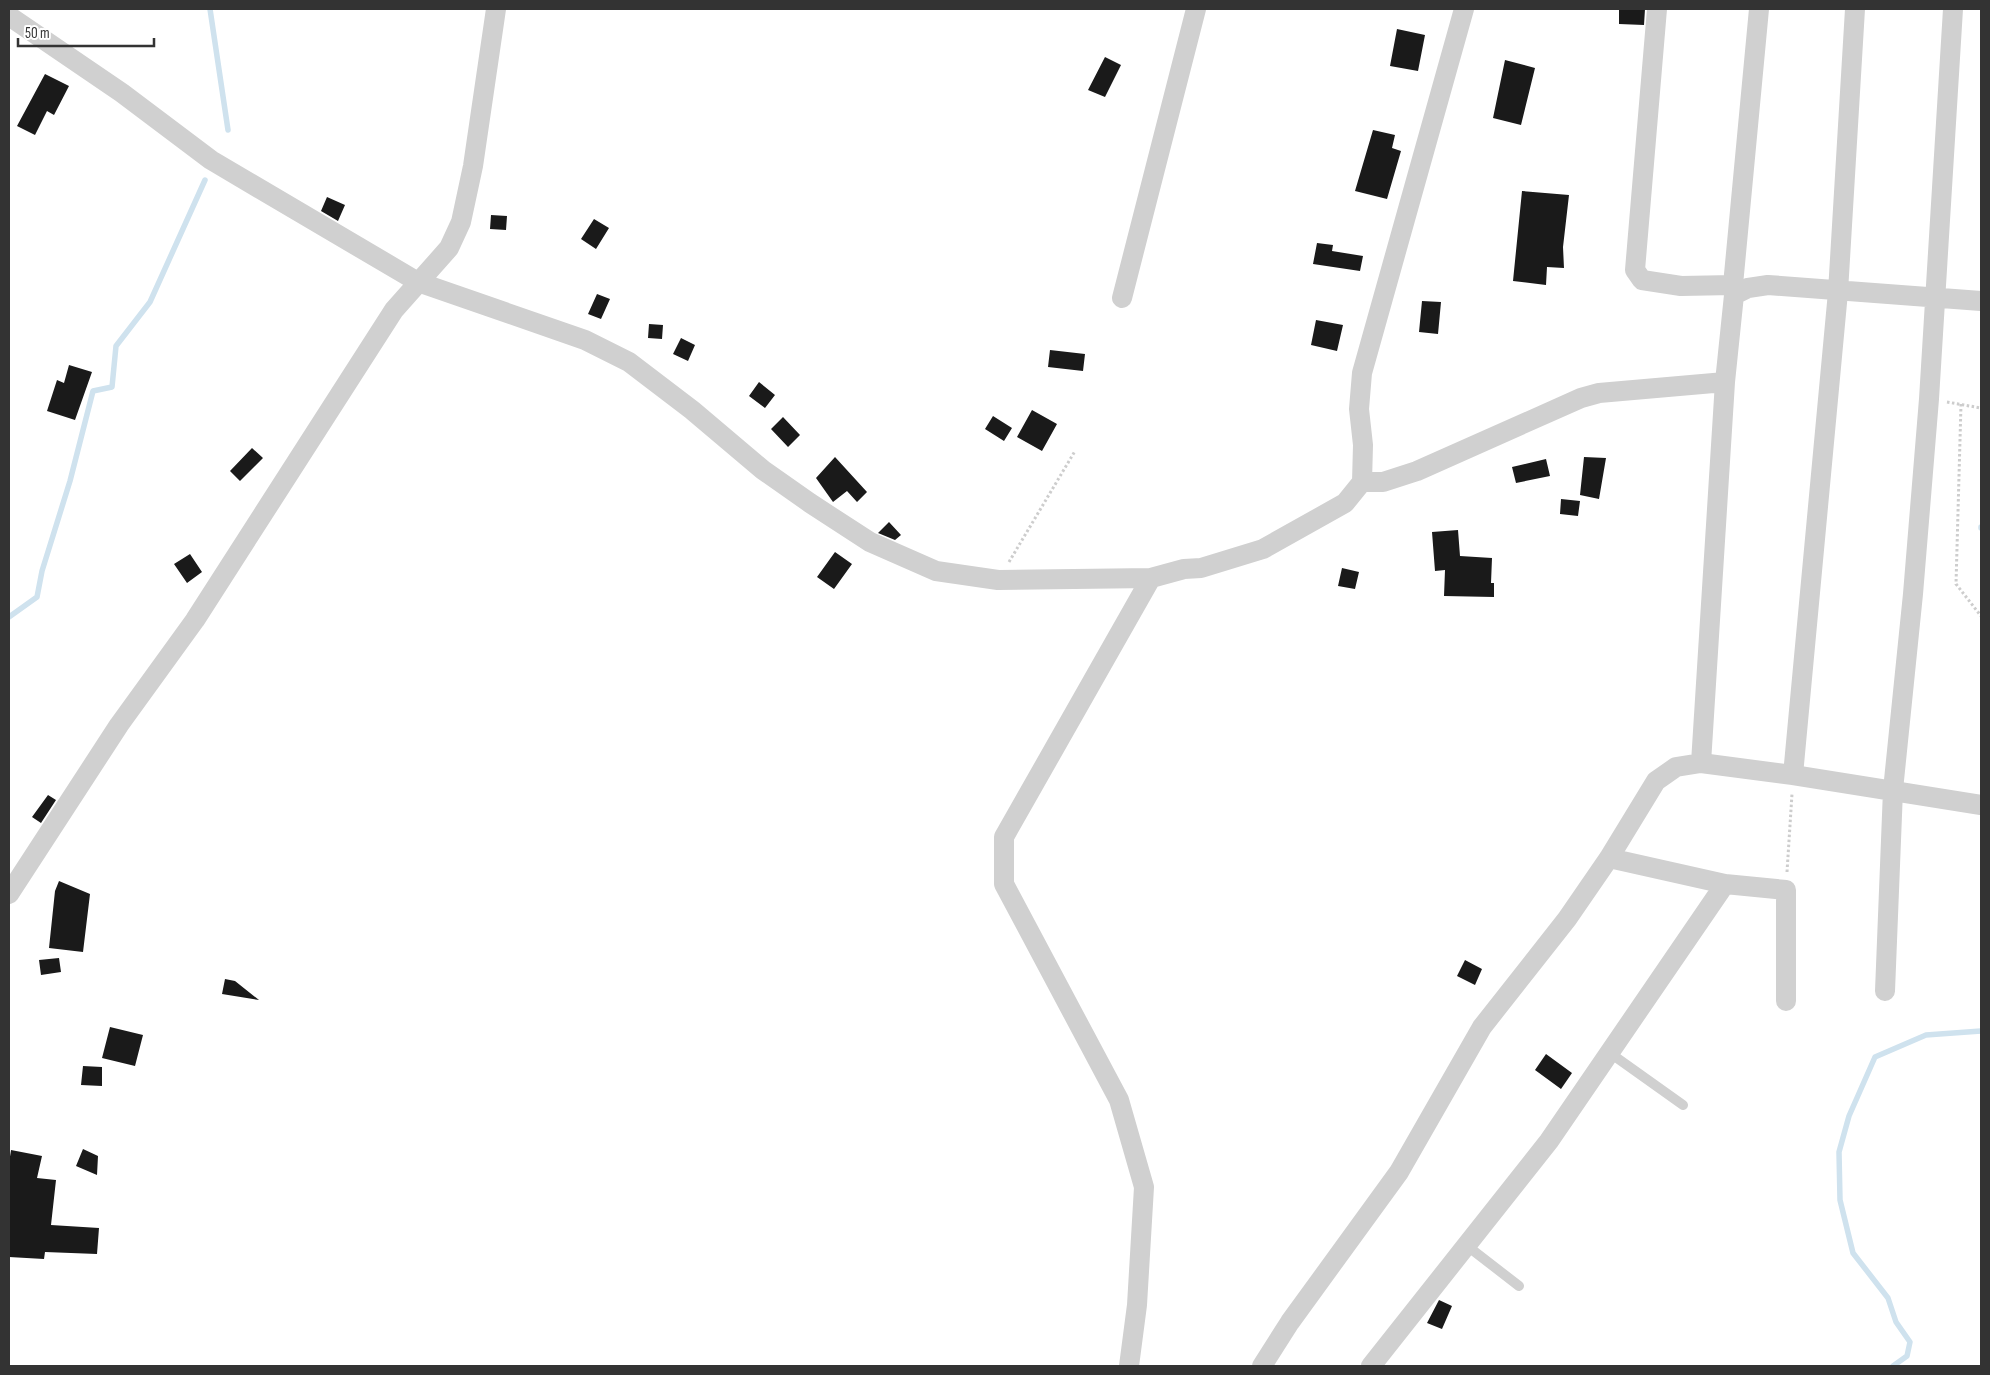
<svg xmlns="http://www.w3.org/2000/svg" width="1990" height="1375" font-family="'Sofia Sans Condensed',sans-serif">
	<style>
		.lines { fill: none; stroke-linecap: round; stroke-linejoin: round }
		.stream { stroke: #cfe2ee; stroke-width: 5.5 }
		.building { fill: #1a1a1a }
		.path { stroke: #cdcdcd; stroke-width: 3; stroke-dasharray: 2.5 2.5; stroke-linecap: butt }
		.service { stroke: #d0d0d0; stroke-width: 10 }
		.minor { stroke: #d0d0d0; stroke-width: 20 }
	</style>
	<rect width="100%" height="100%" fill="#fff"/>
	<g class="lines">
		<!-- stream -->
		<path class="stream" d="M 210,9 L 228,130
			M 1981,527 L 1981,528
			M 9,617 L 37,597 L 42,571 L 70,481 L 93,391 L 112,387 L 116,346 L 150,302 L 205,180
			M 1893,1366 L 1907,1356 L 1910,1342 L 1896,1322 L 1888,1298 L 1853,1253 L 1840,1200 L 1839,1152 L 1849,1116 L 1875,1057 L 1926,1035 L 1981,1031"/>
	</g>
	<!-- building -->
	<path class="building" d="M 1619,9 L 1645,9 L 1644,25 L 1619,24 Z
		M 1397,29 L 1425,35 L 1418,71 L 1390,66 Z
		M 1105,57 L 1121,65 L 1105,97 L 1088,90 Z
		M 1505,60 L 1535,68 L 1521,125 L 1493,118 Z
		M 45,74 L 69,86 L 54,115 L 47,111 L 35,135 L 17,126 Z
		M 1373,130 L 1395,135 L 1392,148 L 1401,151 L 1387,199 L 1355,191 Z
		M 1522,191 L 1569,195 L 1563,247 L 1564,268 L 1547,267 L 1546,285 L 1513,281 Z
		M 327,197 L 345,205 L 338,221 L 321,211 Z
		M 491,215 L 507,216 L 506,230 L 490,229 Z
		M 594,219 L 609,228 L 596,249 L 581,239 Z
		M 1317,243 L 1333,245 L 1332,251 L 1363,256 L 1360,271 L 1313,264 Z
		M 597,294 L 610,299 L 601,319 L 588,314 Z
		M 1422,301 L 1441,302 L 1438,334 L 1419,332 Z
		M 1316,320 L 1343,325 L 1337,351 L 1311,345 Z
		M 649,324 L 663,325 L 662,339 L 648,338 Z
		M 681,338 L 695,345 L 688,361 L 673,354 Z
		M 1050,350 L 1085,354 L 1083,371 L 1048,367 Z
		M 69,365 L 92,372 L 75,420 L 47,411 L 57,380 L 64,383 Z
		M 759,382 L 775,395 L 765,408 L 749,396 Z
		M 1032,410 L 1057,424 L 1042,451 L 1017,437 Z
		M 993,416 L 1012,428 L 1004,441 L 985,429 Z
		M 783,417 L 800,435 L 788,447 L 771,429 Z
		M 252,448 L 263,458 L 240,481 L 230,471 Z
		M 835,457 L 867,492 L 857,502 L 847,491 L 833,502 L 816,478 Z
		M 1584,457 L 1606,458 L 1599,499 L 1580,495 Z
		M 1546,459 L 1550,476 L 1516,483 L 1512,467 Z
		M 1561,499 L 1580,501 L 1578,516 L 1560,514 Z
		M 889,522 L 901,535 L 895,540 L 878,533 Z
		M 1458,530 L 1460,556 L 1492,558 L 1491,583 L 1494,583 L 1494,597 L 1444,596 L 1445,570 L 1435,571 L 1432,532 Z
		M 835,552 L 852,564 L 834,589 L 817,577 Z
		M 190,554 L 202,572 L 187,583 L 174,564 Z
		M 1342,568 L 1359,572 L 1355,589 L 1338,586 Z
		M 48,795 L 56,800 L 41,823 L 32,817 Z
		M 59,881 L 90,894 L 83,952 L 49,948 L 55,891 Z
		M 59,958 L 61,972 L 41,975 L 39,960 Z
		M 1465,960 L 1482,969 L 1475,985 L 1457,976 Z
		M 225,979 L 235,981 L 259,1000 L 222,994 Z
		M 110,1027 L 143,1035 L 135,1066 L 102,1058 Z
		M 1546,1054 L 1572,1073 L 1561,1089 L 1535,1070 Z
		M 83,1066 L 102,1067 L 102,1086 L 81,1085 Z
		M 83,1149 L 98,1156 L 97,1175 L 76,1166 Z
		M 11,1150 L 42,1156 L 37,1178 L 56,1180 L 51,1225 L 99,1228 L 97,1254 L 45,1252 L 44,1259 L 9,1257 L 9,1163 Z
		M 1439,1300 L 1452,1306 L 1442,1329 L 1427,1323 Z"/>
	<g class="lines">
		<!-- path -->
		<path class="path" d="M 1947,402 L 1981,408
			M 1961,404 L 1956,584 L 1981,616
			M 1009,562 L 1075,451
			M 1787,872 L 1792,794"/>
		<!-- service -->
		<path class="service" d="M 1610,1053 L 1683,1105
			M 1466,1245 L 1519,1286"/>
		<!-- minor -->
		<path class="minor" d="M 1657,9 L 1635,270 L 1642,280 L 1681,286 L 1733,285
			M 9,16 L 122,93 L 211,160 L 418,282 L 585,340 L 629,362 L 692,410 L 763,470 L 810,503 L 870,542 L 936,571 L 998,580 L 1151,578 L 1184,569 L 1201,568 L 1263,549 L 1345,503 L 1362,482 L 1363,445 L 1359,409 L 1362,373 L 1464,9
			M 1734,295 L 1733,285 L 1759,9
			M 1122,298 L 1196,9
			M 1362,482 L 1383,482 L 1417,471 L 1581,398 L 1599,393 L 1725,382
			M 1701,763 L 1725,382 L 1734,295 L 1748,288 L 1768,285 L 1981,301
			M 1793,775 L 1838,292 L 1855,9
			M 1609,858 L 1725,884
			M 9,894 L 119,725 L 195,620 L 394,310 L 449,248 L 461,222 L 473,166 L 496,9
			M 1885,991 L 1893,790 L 1913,594 L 1929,399 L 1953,9
			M 1129,1366 L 1137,1305 L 1144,1187 L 1119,1100 L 1004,884 L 1004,837 L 1151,578
			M 1262,1366 L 1290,1322 L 1399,1172 L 1482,1027 L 1567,919 L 1609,858 L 1656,781 L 1676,767 L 1701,763 L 1793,775 L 1981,805
			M 1371,1366 L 1549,1141 L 1725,884 L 1786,890 L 1786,1001"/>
	</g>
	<!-- border -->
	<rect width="1990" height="1375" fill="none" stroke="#333333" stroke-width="20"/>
	<!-- scale -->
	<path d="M18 38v8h136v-8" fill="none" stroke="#333333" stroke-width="2.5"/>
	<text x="25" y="38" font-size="15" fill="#333333" stroke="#ffffff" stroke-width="4" paint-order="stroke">50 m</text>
</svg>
